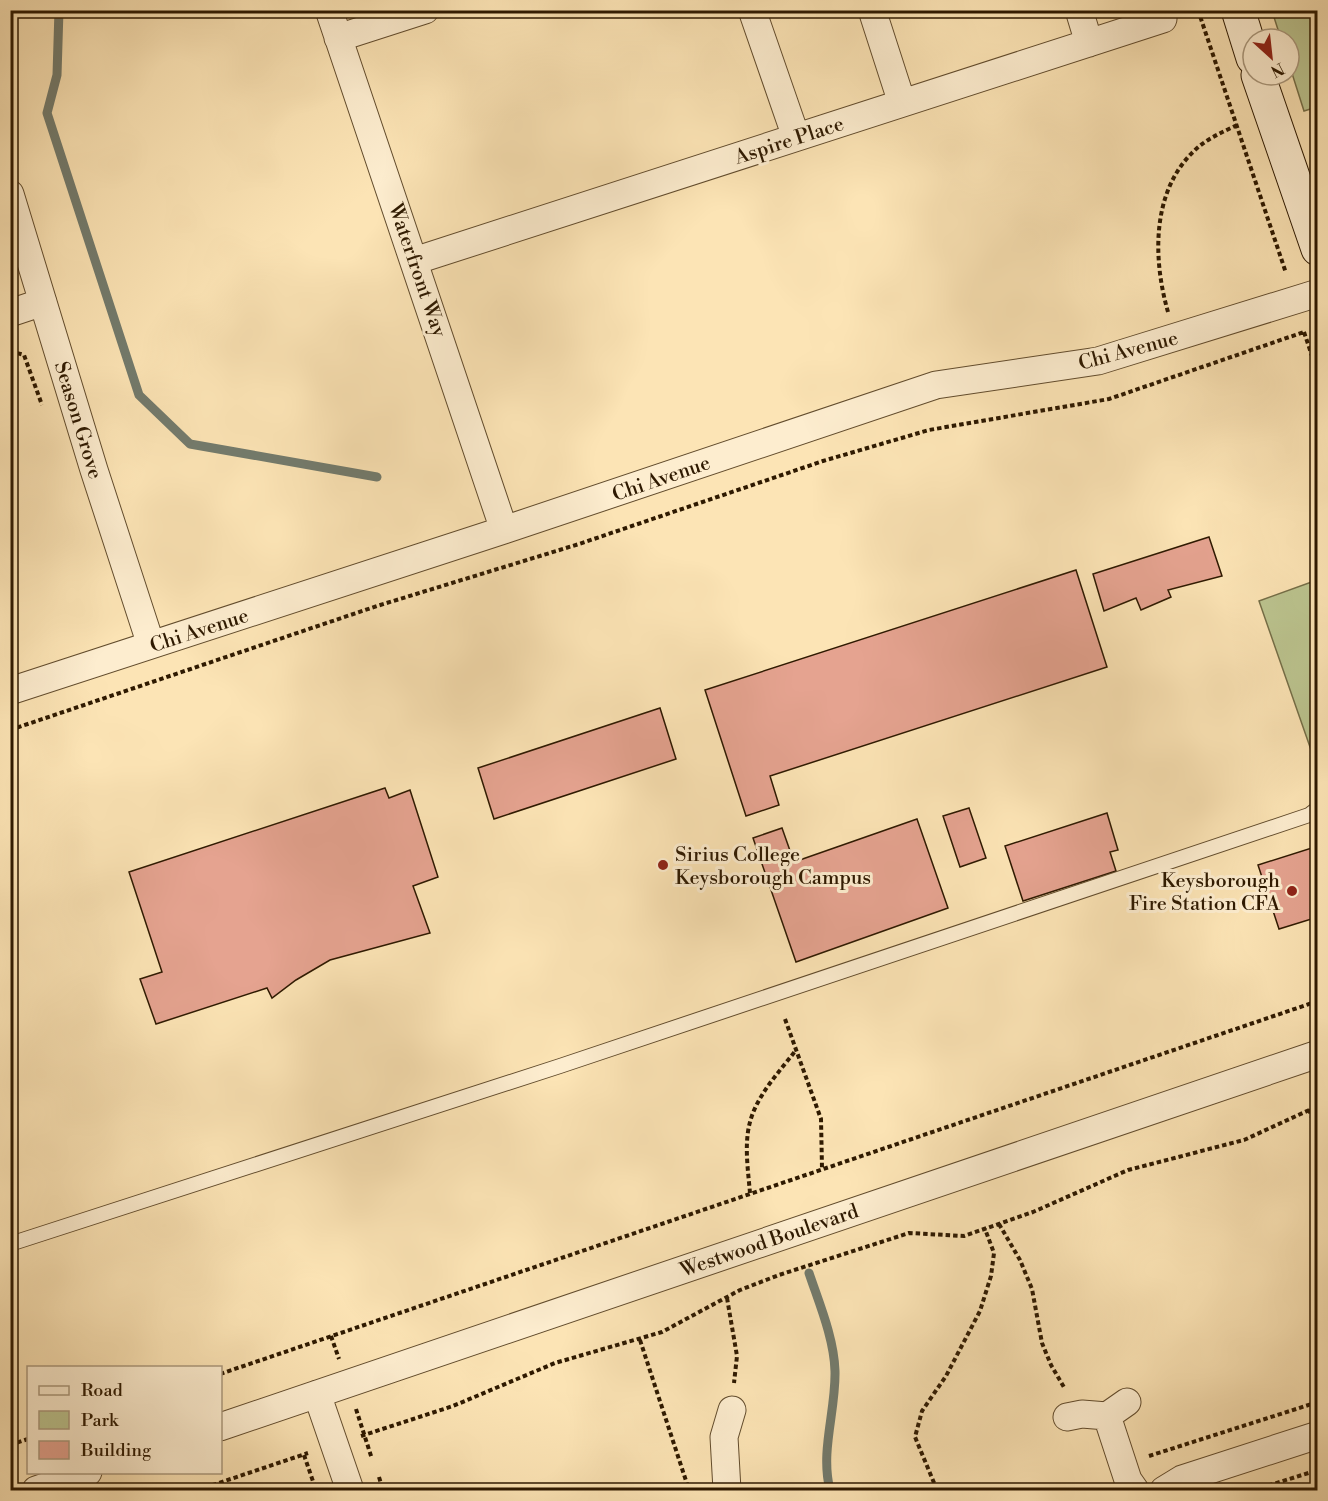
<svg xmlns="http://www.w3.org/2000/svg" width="1328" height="1501" font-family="'Libre Bodoni',serif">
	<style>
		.green { fill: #bcc590; stroke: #756f48; stroke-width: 1.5 }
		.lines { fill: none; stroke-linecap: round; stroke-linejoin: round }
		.stream { stroke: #737b6d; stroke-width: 9 }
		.building { fill: #e5a390; stroke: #2e1900; stroke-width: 1.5 }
		.service-casing { stroke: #624c2d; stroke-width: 16 }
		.minor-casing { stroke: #624c2d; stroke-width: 29 }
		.secondary-casing { stroke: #2e1900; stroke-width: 35 }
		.path { stroke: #2e1900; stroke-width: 4; stroke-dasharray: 4.5 3; stroke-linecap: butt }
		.service { stroke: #fdedcf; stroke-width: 14 }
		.minor { stroke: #fdedcf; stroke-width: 27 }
		.secondary { stroke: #fdedcf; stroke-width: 33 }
		.poi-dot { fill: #8f2418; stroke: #fdedcf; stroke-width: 2 }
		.labels { text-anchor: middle; stroke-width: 6; stroke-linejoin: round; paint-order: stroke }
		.street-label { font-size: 20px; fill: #2e1900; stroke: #fdedcf }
		.poi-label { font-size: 20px; fill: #2e1900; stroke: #fdedcf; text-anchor: start }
	</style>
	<rect width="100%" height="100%" fill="#fce4b5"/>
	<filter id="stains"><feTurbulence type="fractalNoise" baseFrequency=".00333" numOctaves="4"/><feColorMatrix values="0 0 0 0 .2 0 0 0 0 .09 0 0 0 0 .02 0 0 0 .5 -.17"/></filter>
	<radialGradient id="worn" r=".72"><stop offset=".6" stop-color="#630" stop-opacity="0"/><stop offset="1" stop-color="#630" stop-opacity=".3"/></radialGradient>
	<!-- green -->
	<path class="green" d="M 1272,11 L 1317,11 L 1317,107 L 1304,111 L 1289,64 L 1289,39 L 1281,39 Z
		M 1317,580 L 1318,580 L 1317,767 L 1259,601 Z"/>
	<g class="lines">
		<!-- stream -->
		<path class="stream" d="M 59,10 L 57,75 L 47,113 L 139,395 L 190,444 L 377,477
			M 809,1273 C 819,1303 834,1338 835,1371 C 836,1411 820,1451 830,1490"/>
	</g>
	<!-- building -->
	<path class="building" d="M 1209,537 L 1222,576 L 1168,590 L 1171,597 L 1141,610 L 1136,598 L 1104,611 L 1093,574 Z
		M 1076,570 L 1107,667 L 770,776 L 779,805 L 746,816 L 705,690 Z
		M 660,708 L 676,759 L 494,819 L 478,768 Z
		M 385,788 L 389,798 L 410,790 L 438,877 L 413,886 L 430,933 L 330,960 L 296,980 L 272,998 L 267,988 L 156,1024 L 140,979 L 162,972 L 129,872 Z
		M 969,808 L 986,858 L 960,867 L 943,816 Z
		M 1107,813 L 1118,850 L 1110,852 L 1116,871 L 1023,901 L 1005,846 Z
		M 917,819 L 948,908 L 796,962 L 753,838 L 782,828 L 794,862 Z
		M 1318,846 L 1318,917 L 1279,929 L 1258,865 Z"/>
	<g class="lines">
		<!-- service casing -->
		<g class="service-casing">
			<path id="service" d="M 10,1244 L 560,1066 L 1309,815 L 1318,808"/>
		</g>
		<!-- minor casing -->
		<g class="minor-casing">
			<path id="minor" d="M 329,10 L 504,530
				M 752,10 L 796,137
				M 872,10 L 902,103
				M 1079,10 L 1089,43
				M 338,38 L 425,10
				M 10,194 L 94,470 L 151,645
				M 414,261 L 1163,19
				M 10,313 L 43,302
				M 10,691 L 504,530 L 936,385 L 1098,361 L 1318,293
				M 317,1394 L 350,1490
				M 1107,1416 L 1128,1480 L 1135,1490
				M 1067,1417 L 1082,1414 L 1107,1416 L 1127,1402
				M 220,1427 L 1318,1054
				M 36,1490 L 88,1472
				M 727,1490 L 724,1437 L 732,1410
				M 1164,1490 L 1182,1479 L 1318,1435"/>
		</g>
		<!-- secondary casing -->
		<g class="secondary-casing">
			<path id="secondary" d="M 1238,10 L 1253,58
				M 1258,75 L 1318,249"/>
		</g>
		<!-- path -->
		<path class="path" d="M 1198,10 L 1286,273
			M 1168,312 C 1153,260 1151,192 1194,151 C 1206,139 1221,133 1237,125
			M 1304,332 L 1318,374
			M 10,351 L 24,355 L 42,405
			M 10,730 L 377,606 L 579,544 L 823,461 L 929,430 L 1109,399 L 1304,332
			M 785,1019 L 821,1119 L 822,1168
			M 1309,1109 L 1318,1136
			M 750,1193 C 748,1170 744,1144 750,1122 C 757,1095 780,1071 796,1050
			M 999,1224 L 1020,1260 L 1032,1289 L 1042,1343 L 1051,1365 L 1065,1389
			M 727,1298 L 737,1356 L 734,1383
			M 331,1336 L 339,1359
			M 640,1340 L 689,1490
			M 220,1374 L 1318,1001
			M 356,1409 L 372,1459
			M 361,1436 L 453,1406 L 555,1363 L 662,1332 L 740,1290 L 779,1275 L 909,1233 L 964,1236 L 1033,1212 L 1128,1170 L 1244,1140 L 1318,1106
			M 10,1445 L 28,1439
			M 304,1455 L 316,1490
			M 1149,1456 L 1318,1402
			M 379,1477 L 383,1490
			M 198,1490 L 308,1453
			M 937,1490 L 915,1437 L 922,1411 L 946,1376 L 980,1311 L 991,1276 L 994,1253 L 985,1229
			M 1254,1490 L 1318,1470"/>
		<!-- service -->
		<use href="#service" class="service"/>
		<!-- minor -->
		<use href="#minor" class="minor"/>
		<!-- secondary -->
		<use href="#secondary" class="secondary"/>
	</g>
	<!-- markers -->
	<g class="poi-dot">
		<circle cx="663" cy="865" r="6"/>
		<circle cx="1292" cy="891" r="6"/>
	</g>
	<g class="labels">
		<!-- street labels -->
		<g class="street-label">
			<text transform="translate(789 140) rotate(-18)" y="7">Aspire Place</text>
			<text transform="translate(418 270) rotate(71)" y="7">Waterfront Way</text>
			<text transform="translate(1128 350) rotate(-15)" y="7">Chi Avenue</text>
			<text transform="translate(79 420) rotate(73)" y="7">Season Grove</text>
			<text transform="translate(661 478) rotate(-19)" y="7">Chi Avenue</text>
			<text transform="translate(199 630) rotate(-18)" y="7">Chi Avenue</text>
			<text transform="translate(769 1240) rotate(-19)" y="7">Westwood Boulevard</text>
		</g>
		<!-- poi labels -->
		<g class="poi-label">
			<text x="675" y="861">Sirius College<tspan x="675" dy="23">Keysborough Campus</tspan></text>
			<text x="1280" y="887" text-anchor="end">Keysborough<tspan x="1280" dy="23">Fire Station CFA</tspan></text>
		</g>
	</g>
	<!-- margin -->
	<rect width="1328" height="1501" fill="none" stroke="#fce4b5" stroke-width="36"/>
	<rect x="12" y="12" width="1304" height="1477" fill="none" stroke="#2e1900" stroke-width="3"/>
	<rect x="18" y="18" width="1292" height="1465" fill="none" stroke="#2e1900" stroke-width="1.5"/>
	<!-- legend -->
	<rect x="27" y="1366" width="195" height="108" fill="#fdedcf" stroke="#aa987c" stroke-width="1.5"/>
	<rect x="39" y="1386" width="30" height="9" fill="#fdedcf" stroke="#aa987c" stroke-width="1.5"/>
	<text x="81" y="1396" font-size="18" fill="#2e1900">Road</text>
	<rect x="39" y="1411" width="30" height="18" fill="#bcc590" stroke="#aa987c" stroke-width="1.5"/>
	<text x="81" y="1426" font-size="18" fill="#2e1900">Park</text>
	<rect x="39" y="1441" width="30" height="18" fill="#e5a390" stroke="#aa987c" stroke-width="1.5"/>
	<text x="81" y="1456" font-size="18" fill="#2e1900">Building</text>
	<!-- north arrow -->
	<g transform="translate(1271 57) rotate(153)"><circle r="28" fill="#fdedcf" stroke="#aa987c" stroke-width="1.5"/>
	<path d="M0-4.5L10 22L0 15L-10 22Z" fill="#8f2418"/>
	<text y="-9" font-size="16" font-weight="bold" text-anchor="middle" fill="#2e1900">N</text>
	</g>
	<rect width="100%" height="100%" filter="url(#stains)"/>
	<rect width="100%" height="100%" fill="url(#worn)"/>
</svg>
